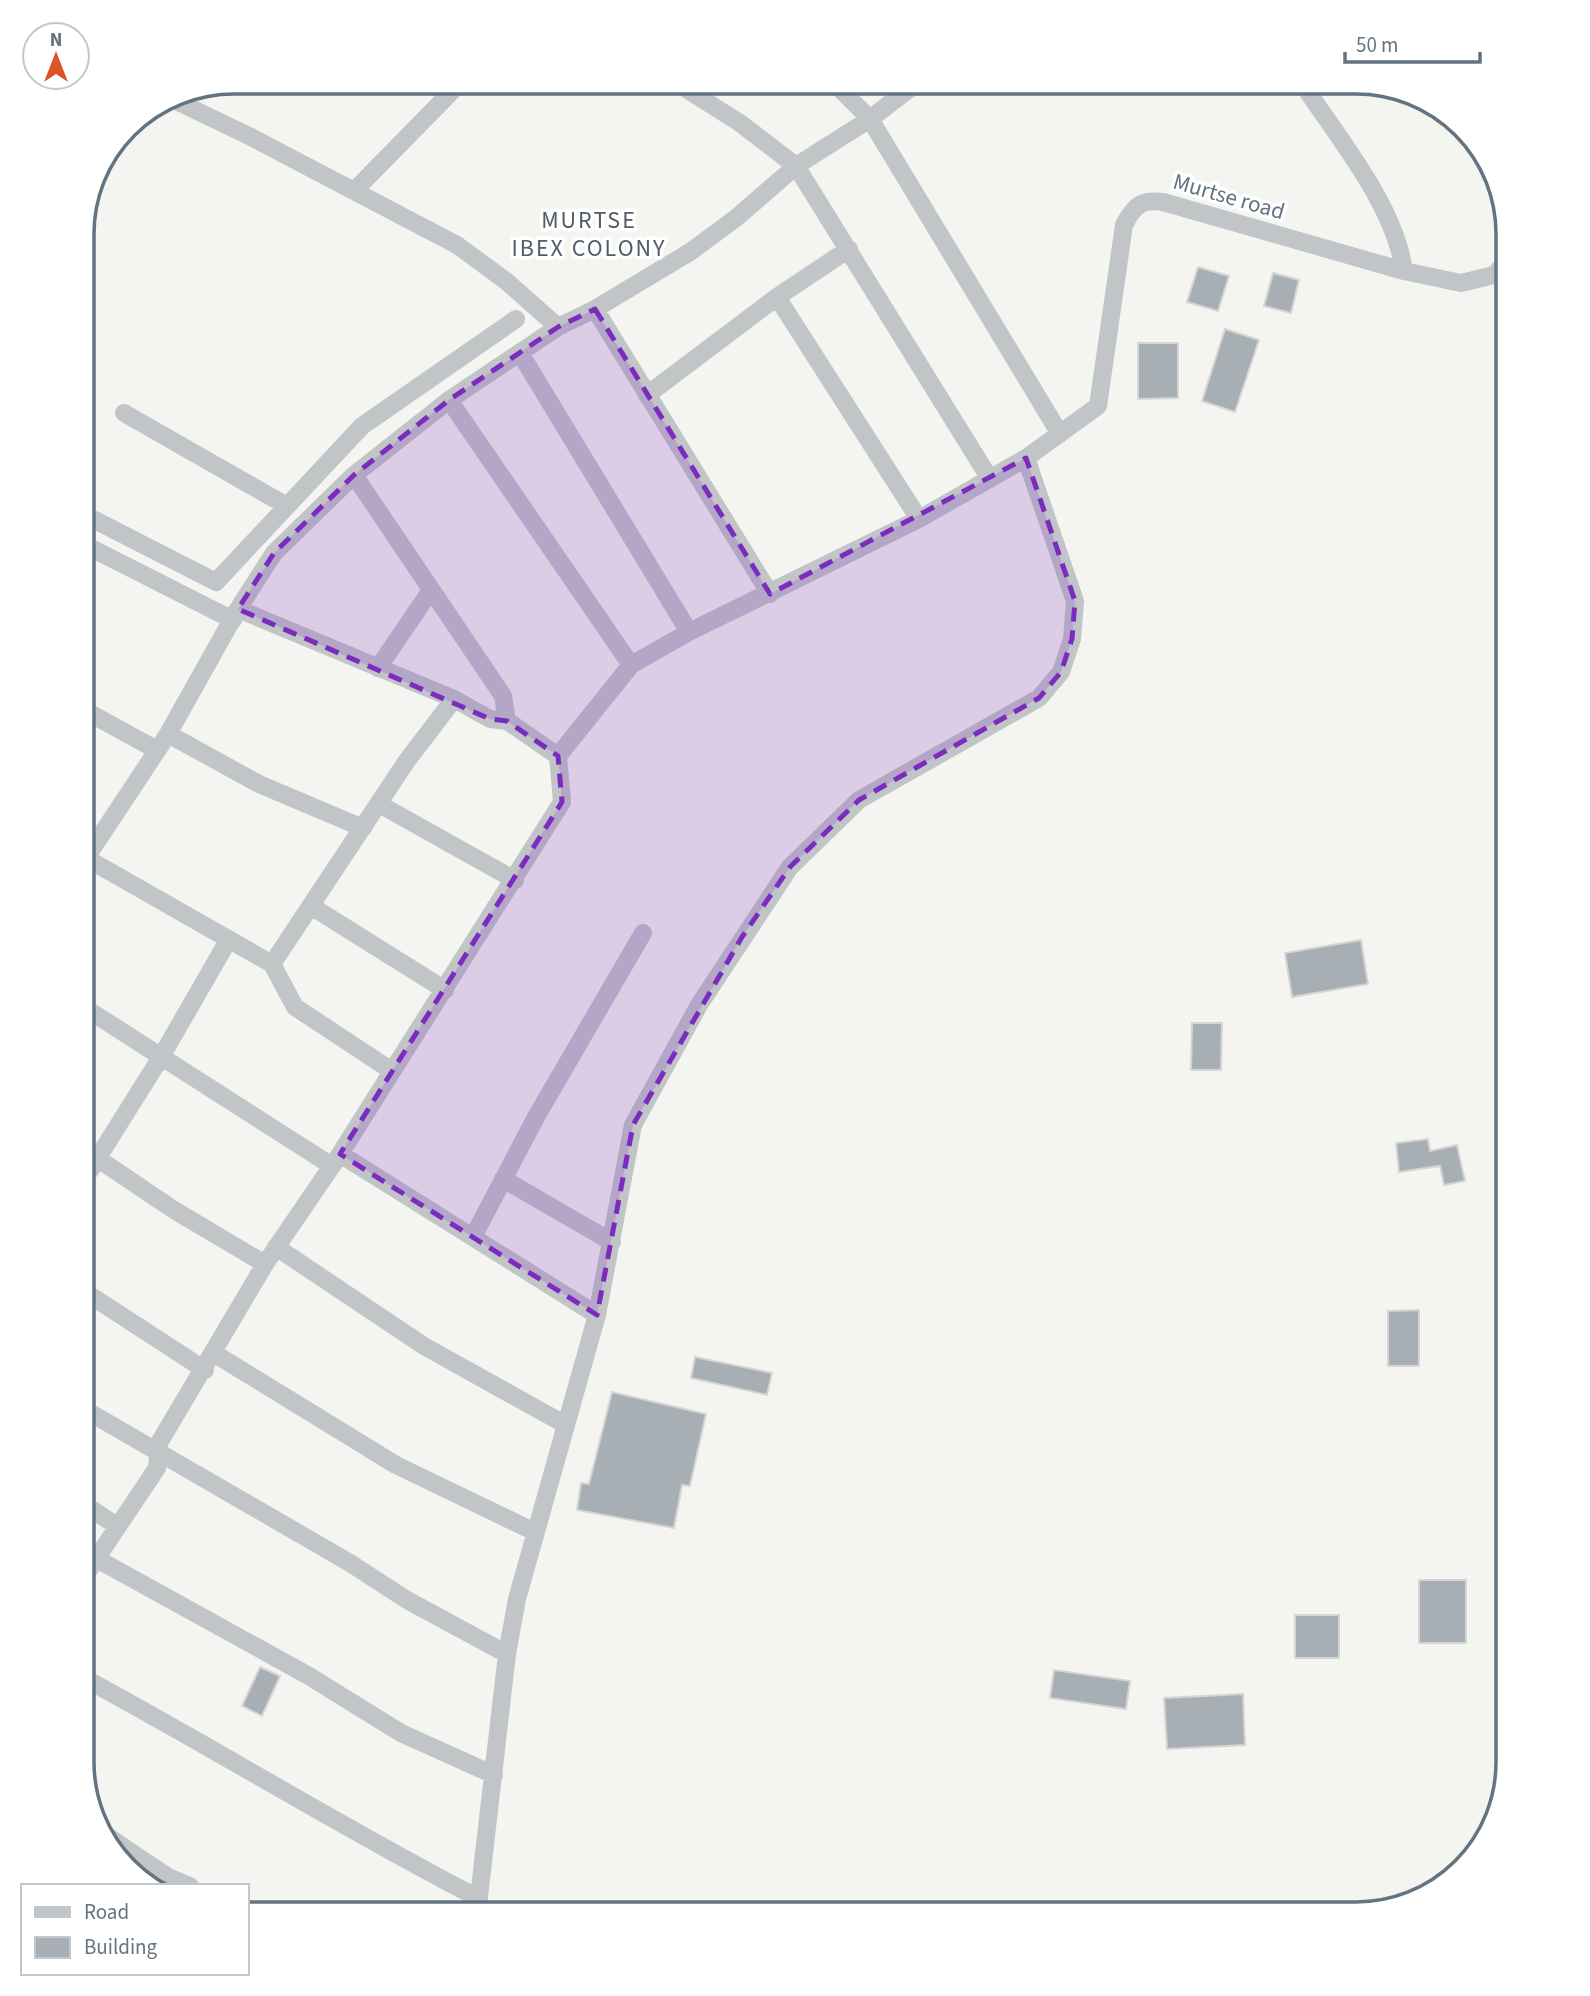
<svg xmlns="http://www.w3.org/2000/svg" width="1590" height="1996" font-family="'Source Sans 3',sans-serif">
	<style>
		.building { fill: #a8afb4; stroke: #d5d5d3; stroke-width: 2 }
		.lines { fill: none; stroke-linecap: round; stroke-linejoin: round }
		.minor { stroke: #c2c5c8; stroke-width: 18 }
		.marked { fill: #7b2cbf; fill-opacity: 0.2; stroke: #7b2cbf; stroke-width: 5; stroke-dasharray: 14 9; stroke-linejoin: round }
		.labels { text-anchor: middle; stroke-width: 7; stroke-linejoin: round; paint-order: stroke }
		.street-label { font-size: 23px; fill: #647380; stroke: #fff }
		.neighbourhood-label { font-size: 24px; letter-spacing: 2px; fill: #515c66; stroke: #fff }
		.rim { fill: none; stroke: #647380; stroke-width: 3.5 }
	</style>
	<rect width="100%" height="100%" fill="#f4f4f0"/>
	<!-- building -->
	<path class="building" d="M 1198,267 L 1229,276 L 1218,311 L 1187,302 Z
		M 1273,273 L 1299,280 L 1291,313 L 1264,306 Z
		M 1225,329 L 1259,340 L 1235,412 L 1202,401 Z
		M 1138,343 L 1178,343 L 1178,398 L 1138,399 Z
		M 1361,940 L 1368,984 L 1292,997 L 1285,953 Z
		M 1192,1023 L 1222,1023 L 1221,1070 L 1191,1070 Z
		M 1428,1139 L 1430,1151 L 1457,1145 L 1465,1181 L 1444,1185 L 1440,1166 L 1399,1172 L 1396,1143 Z
		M 1419,1310 L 1419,1366 L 1388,1366 L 1388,1311 Z
		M 695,1357 L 772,1373 L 767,1395 L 691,1378 Z
		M 612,1392 L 706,1414 L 690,1486 L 682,1485 L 674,1528 L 577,1510 L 581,1483 L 589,1484 Z
		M 1419,1580 L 1466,1580 L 1466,1643 L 1419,1643 Z
		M 1295,1615 L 1339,1615 L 1339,1658 L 1295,1658 Z
		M 260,1667 L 280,1676 L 262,1716 L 242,1706 Z
		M 1054,1670 L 1130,1681 L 1126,1709 L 1050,1698 Z
		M 1243,1694 L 1245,1745 L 1167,1749 L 1164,1698 Z"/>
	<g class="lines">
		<!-- minor -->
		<path class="minor" d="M 675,82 L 740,123 L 796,166 L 990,479
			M 833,82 L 870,119 L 1060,434
			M 1302,83 C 1338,138 1395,205 1404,271
			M 170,98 L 249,136 L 457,245 L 506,281 L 558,327
			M 354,191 L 461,82
			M 777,297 L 919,519
			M 595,309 L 770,594
			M 520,353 L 689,632
			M 647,395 L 777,297 L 849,249
			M 449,400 L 631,665
			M 124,413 L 287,506
			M 354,475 L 503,696 L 507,721 L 558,756
			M 83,514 L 216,582 L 362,426 L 516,319
			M 83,544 L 233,620
			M 238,609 L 454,699 L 490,719 L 507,721
			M 378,668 L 431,590
			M 82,709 L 157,750
			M 168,734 L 259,784 L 363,828
			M 379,804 L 515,880
			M 86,858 L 272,964 L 295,1007 L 392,1071
			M 82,864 L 168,734 L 238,609 L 274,553 L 354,475 L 449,400 L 558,327 L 595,309 L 690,252 L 736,218 L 796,166 L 870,119 L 918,82
			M 311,906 L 445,990
			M 272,964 L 406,762 L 454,699
			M 82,1006 L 332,1166
			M 82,1148 L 174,1210 L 265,1264
			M 340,1154 L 597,1315
			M 503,1179 L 612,1242
			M 82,1183 L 161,1057 L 229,939
			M 473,1237 L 536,1117 L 643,933
			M 276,1247 L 424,1346 L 566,1425
			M 82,1290 L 205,1370
			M 215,1354 L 396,1465 L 533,1531
			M 82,1408 L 350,1563 L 407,1600 L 507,1654
			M 82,1503 L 117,1526
			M 97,1559 L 309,1676 L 401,1733 L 494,1775
			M 82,1580 L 157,1468 L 159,1443 L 265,1264 L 340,1154 L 562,802 L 558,756 L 631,665 L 689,632 L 919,519 L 1026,458 L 1098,406 L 1124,225 C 1134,206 1141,199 1163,202 L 1404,271 L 1461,283 L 1494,275 L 1508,260
			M 82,1677 C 216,1749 344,1829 478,1898
			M 104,1834 L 168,1877 L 190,1886
			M 247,1913 L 248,1914
			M 477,1914 L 507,1654 L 517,1599 L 597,1315 L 633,1125 L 699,1005 L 790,867 L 859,800 L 1039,698 L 1061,672 L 1072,639 L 1075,601 L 1026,458"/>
	</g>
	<!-- marked area -->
	<path class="marked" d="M 595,309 L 770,594 L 1026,458 L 1075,601 L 1072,639 L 1061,672 L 1039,698 L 859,800 L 790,867 L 742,937 L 633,1125 L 597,1315 L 340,1154 L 562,802 L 558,756 L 507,721 L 490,719 L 238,609 L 274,553 L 354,475 L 449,400 L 558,327 Z"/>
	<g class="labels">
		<!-- street labels -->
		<g class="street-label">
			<text transform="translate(1229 196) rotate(16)" y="8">Murtse road</text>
		</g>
		<!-- neighbourhood labels -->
		<g class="neighbourhood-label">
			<text x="589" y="228">MURTSE<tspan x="589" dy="28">IBEX COLONY</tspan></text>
		</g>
	</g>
	<!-- crop -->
	<path d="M0 0H1590V1996H0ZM234 94H1356A140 140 0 0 1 1496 234V1762A140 140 0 0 1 1356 1902H234A140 140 0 0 1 94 1762V234A140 140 0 0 1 234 94Z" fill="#fff" fill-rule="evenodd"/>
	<path class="rim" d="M234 94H1356A140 140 0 0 1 1496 234V1762A140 140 0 0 1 1356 1902H234A140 140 0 0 1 94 1762V234A140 140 0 0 1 234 94Z"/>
	<!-- legend -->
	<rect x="21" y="1884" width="228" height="91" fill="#ffffff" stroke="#c1c7cc" stroke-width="2"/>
	<rect x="35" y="1907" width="35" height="10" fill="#c2c5c8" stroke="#c1c7cc" stroke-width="2"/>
	<text x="84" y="1919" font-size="21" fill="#647380">Road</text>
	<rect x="35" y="1937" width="35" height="21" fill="#a8afb4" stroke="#c1c7cc" stroke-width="2"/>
	<text x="84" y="1954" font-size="21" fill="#647380">Building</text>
	<!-- north arrow -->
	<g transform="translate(56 56)"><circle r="33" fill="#ffffff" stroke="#c1c7cc" stroke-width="2"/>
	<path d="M0-5L12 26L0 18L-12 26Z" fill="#dd5527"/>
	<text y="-10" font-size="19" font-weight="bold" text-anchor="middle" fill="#647380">N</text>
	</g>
	<!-- scale -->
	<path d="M1345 52v10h135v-10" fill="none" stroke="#647380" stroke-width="3.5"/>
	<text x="1356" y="52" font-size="21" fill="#647380" stroke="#ffffff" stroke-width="5" paint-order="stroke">50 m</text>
</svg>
